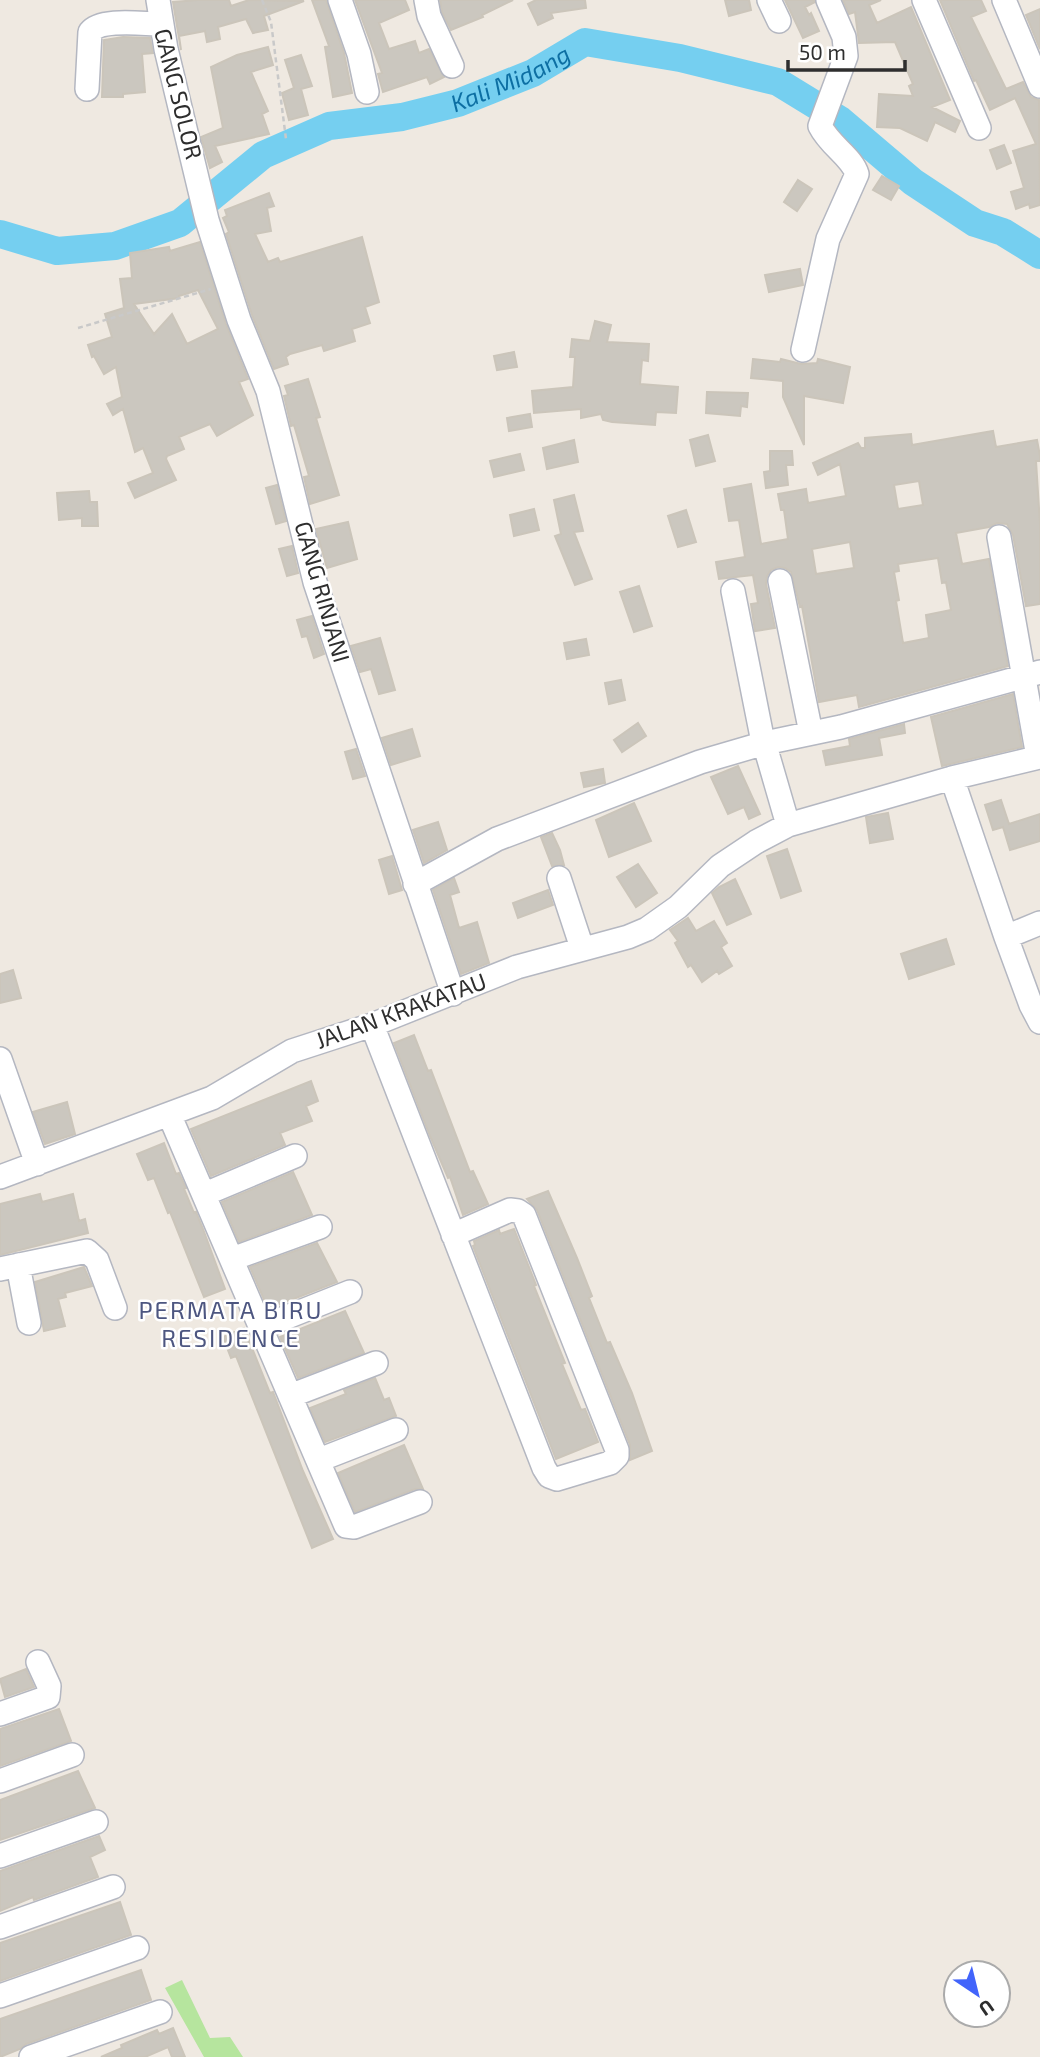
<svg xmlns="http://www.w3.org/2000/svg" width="1040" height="2057" font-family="'Exo 2',sans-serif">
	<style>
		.green { fill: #b6e59e }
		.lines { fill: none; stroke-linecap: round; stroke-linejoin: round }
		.river { stroke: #75cff0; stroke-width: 28 }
		.building { fill: #cbc7bf; stroke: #cbc5ba; stroke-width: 2; fill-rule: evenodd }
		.minor-casing { stroke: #b4b7c1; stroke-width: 26 }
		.path { stroke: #c9c9c9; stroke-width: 2.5; stroke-dasharray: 5 3.5; stroke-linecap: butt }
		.minor { stroke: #fff; stroke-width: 23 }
		.labels { text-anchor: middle; stroke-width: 5; stroke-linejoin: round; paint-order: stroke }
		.street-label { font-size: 23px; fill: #2e2e2e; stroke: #fff }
		.water-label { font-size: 24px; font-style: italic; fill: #0d6fa3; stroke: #fff }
		.neighbourhood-label { font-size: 24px; letter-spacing: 2px; fill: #4d5680; stroke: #fff }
	</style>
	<rect width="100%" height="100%" fill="#efe9e1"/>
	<!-- green -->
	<path class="green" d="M 182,1980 L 210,2038 L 230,2037 L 243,2057 L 204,2057 L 165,1988 Z"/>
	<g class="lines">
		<!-- river -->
		<path class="river" id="s1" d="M 0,234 L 57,251 L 115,246 L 180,223 L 263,155 L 329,126 L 402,117 L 458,103 L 533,73 L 585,42 L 680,58 L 778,82 L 840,120 L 913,182 L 975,223 L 1003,232 L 1040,255"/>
	</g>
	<!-- building -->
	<path class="building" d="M 198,0 L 229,0 L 231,6 L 249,0 L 304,1 L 264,16 L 268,30 L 253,33 L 246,19 L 218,27 L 220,39 L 207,42 L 205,31 L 179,36 L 181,50 L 173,2 Z
		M 312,0 L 326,0 L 344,53 L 352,93 L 333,97 L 325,47 L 329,46 Z
		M 355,0 L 405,0 L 409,10 L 379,23 L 389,49 L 415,41 L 419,53 L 429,49 L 444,77 L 430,84 L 427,77 L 383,92 L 378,74 L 382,73 Z
		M 440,0 L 513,0 L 482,15 L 483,17 L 451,30 L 442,12 Z
		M 536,0 L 585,0 L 586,8 L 551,13 L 553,18 L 538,25 L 528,4 Z
		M 725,0 L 749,0 L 751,10 L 729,16 Z
		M 785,0 L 814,0 L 815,2 L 805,7 L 809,15 L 811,13 L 819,31 L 803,38 Z
		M 843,0 L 881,0 L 869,5 L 877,23 L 911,7 L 950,100 L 932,107 L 960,121 L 955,132 L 935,122 L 927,141 L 900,128 L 877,127 L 879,94 L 913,96 L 909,86 L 913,84 L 895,42 L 859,43 L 855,12 L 849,14 Z
		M 940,0 L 981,0 L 986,11 L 971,17 L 1006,89 L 1023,82 L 1031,97 L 1039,100 L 1040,205 L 1030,208 L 1029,204 L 1016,209 L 1011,192 L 1024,188 L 1013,151 L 1036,144 L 1018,104 L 1015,98 L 990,110 L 976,80 L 974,81 Z
		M 1040,9 L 1040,49 L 1026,15 Z
		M 123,37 L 150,38 L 153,53 L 142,54 L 145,92 L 123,94 L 123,97 L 102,97 L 104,40 Z
		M 268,47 L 273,65 L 251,72 L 268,111 L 262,114 L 269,134 L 215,146 L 222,162 L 210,168 L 201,137 L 223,128 L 211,67 L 237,55 Z
		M 301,55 L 312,86 L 301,89 L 308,115 L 289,120 L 282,93 L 294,88 L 285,60 Z
		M 1004,145 L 1011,163 L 997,169 L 990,150 Z
		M 882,176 L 899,186 L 891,200 L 873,190 Z
		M 798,180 L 812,189 L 797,211 L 784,202 Z
		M 269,193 L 274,206 L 267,208 L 271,231 L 255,234 L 268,262 L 278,258 L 280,262 L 362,237 L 379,302 L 365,307 L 370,323 L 352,329 L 355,341 L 324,351 L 322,345 L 290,354 L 286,357 L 288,364 L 274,369 L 252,315 L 226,234 L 229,232 L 223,218 L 227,216 L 225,210 Z
		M 200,242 L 226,324 L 248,379 L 239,382 L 253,415 L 217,436 L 210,424 L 179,437 L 184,449 L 167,456 L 166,459 L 176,480 L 135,498 L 128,483 L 153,473 L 143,448 L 135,452 L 123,409 L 113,415 L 107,404 L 122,397 L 116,367 L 104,374 L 94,356 L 92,357 L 88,345 L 112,337 L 105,314 L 124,308 L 120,279 L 132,278 L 130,253 L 169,247 L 170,251 ZM 198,290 L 218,329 L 187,344 L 172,314 L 154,334 L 134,304 L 179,298 L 179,296 Z
		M 800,269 L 803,285 L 769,292 L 765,275 Z
		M 595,321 L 611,325 L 607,342 L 649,344 L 648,361 L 642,360 L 640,384 L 678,387 L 676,413 L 656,412 L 655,425 L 612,422 L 603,420 L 601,414 L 581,418 L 581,409 L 534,413 L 532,391 L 573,387 L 575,357 L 570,357 L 572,339 L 590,341 Z
		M 514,352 L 517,367 L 497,370 L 494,356 Z
		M 753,359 L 780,362 L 781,359 L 801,364 L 817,363 L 818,359 L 850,367 L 843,403 L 804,396 L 804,445 L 783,397 L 783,381 L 751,378 Z
		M 308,379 L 320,417 L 316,418 L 339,495 L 310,504 L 304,477 L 309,476 L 294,425 L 291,426 L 284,396 L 288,395 L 285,386 Z
		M 707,392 L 748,393 L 747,407 L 741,406 L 740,416 L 706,413 Z
		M 530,414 L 532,427 L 509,431 L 507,418 Z
		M 993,431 L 996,447 L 1037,440 L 1040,456 L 1040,461 L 1036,461 L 1040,524 L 1040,604 L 1026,606 L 1013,535 L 1007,524 L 997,523 L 989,527 L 956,533 L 962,564 L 989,559 L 1008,666 L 859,707 L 857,695 L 819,702 L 802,606 L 800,607 L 791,572 L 785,568 L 778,567 L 771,570 L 767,576 L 766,584 L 775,628 L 755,631 L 751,604 L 758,603 L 753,575 L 719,579 L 716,562 L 745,557 L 739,520 L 729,521 L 724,489 L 751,484 L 761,544 L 788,539 L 784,510 L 781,510 L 778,494 L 806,489 L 808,503 L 846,496 L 840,464 L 818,475 L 813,463 L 858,443 L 861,448 L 865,448 L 865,438 L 911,434 L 912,445 ZM 919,481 L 923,505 L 898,509 L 894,485 ZM 850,542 L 854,568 L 816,574 L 812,549 ZM 938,558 L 942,583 L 946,582 L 951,610 L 926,615 L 929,638 L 903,643 L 896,601 L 899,600 L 894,572 L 899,571 L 898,564 Z
		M 708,435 L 715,461 L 696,466 L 690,440 Z
		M 574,440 L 578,462 L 547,469 L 543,448 Z
		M 770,451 L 792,451 L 793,465 L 786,465 L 788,485 L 766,488 L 764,472 L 770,471 Z
		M 520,454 L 524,470 L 494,477 L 490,461 Z
		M 277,485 L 286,521 L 276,524 L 266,488 Z
		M 89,491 L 90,502 L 97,502 L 98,526 L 82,526 L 82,518 L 59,520 L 57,493 Z
		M 574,495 L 583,531 L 574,532 L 592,579 L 575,585 L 555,536 L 561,534 L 554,500 Z
		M 534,509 L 539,530 L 514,536 L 510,515 Z
		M 686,510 L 696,542 L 678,547 L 668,516 Z
		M 348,522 L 357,559 L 327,568 L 316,529 Z
		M 292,546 L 298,573 L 287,576 L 279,549 Z
		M 639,586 L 652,626 L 634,632 L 620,592 Z
		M 312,616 L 324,654 L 314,658 L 307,636 L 302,637 L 297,620 Z
		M 380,638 L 395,690 L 379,694 L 371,669 L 360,672 L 351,646 Z
		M 586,639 L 589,655 L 567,659 L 564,643 Z
		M 621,680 L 625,700 L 609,704 L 605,683 Z
		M 1013,694 L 1022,747 L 942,766 L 931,717 Z
		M 638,723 L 646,736 L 622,752 L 614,740 Z
		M 904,724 L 905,733 L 879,738 L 882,755 L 826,765 L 823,751 L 850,746 L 849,739 Z
		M 412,729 L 420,756 L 391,765 L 382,738 Z
		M 356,749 L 365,776 L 353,779 L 345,752 Z
		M 738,766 L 760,814 L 749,819 L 744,807 L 728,814 L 711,777 Z
		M 603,769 L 605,783 L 584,787 L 581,773 Z
		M 1001,800 L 1009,824 L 1040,814 L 1040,841 L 1010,850 L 1003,827 L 993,830 L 985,805 Z
		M 634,803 L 651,841 L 609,857 L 596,820 Z
		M 888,813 L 893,839 L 870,843 L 866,817 Z
		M 438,822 L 447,850 L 424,863 L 413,830 Z
		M 552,833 L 560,850 L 564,865 L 552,866 L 541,837 Z
		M 787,849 L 801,891 L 781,898 L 767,856 Z
		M 392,856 L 402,890 L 389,894 L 379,860 Z
		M 638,864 L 657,893 L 636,907 L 617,877 Z
		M 454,878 L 459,892 L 450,895 L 459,928 L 477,922 L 489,963 L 461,974 L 433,890 Z
		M 735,879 L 751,914 L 727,925 L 712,893 L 719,887 Z
		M 548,890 L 553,905 L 518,918 L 513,903 Z
		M 688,918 L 696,931 L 714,921 L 727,943 L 721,947 L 732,966 L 719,974 L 717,971 L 702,982 L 691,965 L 688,967 L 675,943 L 678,941 L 670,930 Z
		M 946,939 L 954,964 L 909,979 L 901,954 Z
		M 13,970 L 21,998 L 0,1003 L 0,974 Z
		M 414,1035 L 428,1071 L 431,1070 L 470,1172 L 473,1171 L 488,1204 L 463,1215 L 450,1177 L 448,1178 L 430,1136 L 394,1043 Z
		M 311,1081 L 318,1101 L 306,1106 L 312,1121 L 280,1133 L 285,1145 L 211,1176 L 191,1129 Z
		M 67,1102 L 75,1134 L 45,1144 L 33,1112 Z
		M 164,1143 L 176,1174 L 179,1173 L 186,1188 L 184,1189 L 194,1213 L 196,1212 L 203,1229 L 225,1289 L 204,1297 L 170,1212 L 168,1213 L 154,1178 L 148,1180 L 137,1154 Z
		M 293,1172 L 312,1215 L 239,1242 L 222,1202 Z
		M 548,1191 L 577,1258 L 592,1296 L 589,1298 L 607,1343 L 610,1342 L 632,1393 L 652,1451 L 630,1460 L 630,1445 L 537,1210 L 527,1199 Z
		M 40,1194 L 42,1202 L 73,1194 L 79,1221 L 85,1219 L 88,1233 L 0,1255 L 0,1204 Z
		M 514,1229 L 536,1285 L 534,1286 L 565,1363 L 562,1364 L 581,1410 L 585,1409 L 598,1442 L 556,1459 L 473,1246 L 475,1245 L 474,1241 L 499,1230 L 500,1234 Z
		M 317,1243 L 337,1282 L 268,1309 L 250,1267 Z
		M 84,1267 L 92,1286 L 65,1293 L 66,1297 L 58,1299 L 65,1326 L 44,1331 L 35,1282 Z
		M 345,1311 L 364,1353 L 298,1378 L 280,1337 Z
		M 244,1328 L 270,1393 L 273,1392 L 303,1471 L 333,1539 L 312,1548 L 236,1356 L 231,1358 L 223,1337 Z
		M 375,1378 L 384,1400 L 389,1398 L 396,1416 L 325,1442 L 310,1408 L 346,1394 L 344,1390 Z
		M 404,1445 L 423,1489 L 415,1489 L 355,1512 L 338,1473 Z
		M 26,1669 L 34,1687 L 5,1697 L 0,1679 Z
		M 59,1709 L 71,1741 L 0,1766 L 0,1729 Z
		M 78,1771 L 95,1808 L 0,1840 L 0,1800 Z
		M 99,1836 L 105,1850 L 90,1857 L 98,1877 L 34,1900 L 33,1897 L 0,1911 L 0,1871 Z
		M 120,1902 L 131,1935 L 0,1981 L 0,1943 Z
		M 141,1970 L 151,2000 L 26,2044 L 20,2049 L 0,2057 L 0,2019 Z
		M 173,2028 L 185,2057 L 172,2057 L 168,2047 L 145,2057 L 101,2057 L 122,2048 L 121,2045 L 157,2030 L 159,2034 Z"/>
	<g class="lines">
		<!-- minor casing -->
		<g class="minor-casing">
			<path id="minor" d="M 158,0 L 166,49 L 207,220 L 239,320 L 268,391 L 315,582 L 453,994
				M 340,0 L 359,54 L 367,92
				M 426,0 L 429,16 L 452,66
				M 769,0 L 779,21
				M 924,0 L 979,128
				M 1004,0 L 1040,86
				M 87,89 L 90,32 C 101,18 142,24 160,24
				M 803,350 L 828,239 L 857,174 C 852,157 830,146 820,126 L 846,56 L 844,37 L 828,0
				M 999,537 L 1038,757
				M 780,581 L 811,733
				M 733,591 L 761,732 L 788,825
				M 952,778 L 1006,937 L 1031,1005 L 1040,1022
				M 559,878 L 582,948
				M 415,884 L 497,839 L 700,762 L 765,743 L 841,727 L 1040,672
				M 1006,937 L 1040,923
				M 372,1025 L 544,1468 L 549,1476 L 557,1479 L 610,1463 L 617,1456 L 617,1450 L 524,1215 L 518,1211 L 510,1210 L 453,1235
				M 0,1059 L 37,1164
				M 169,1114 L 346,1526 L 354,1527 L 420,1502
				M 0,1177 L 212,1098 L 292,1051 L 372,1025 L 517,967 L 628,937 L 647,929 L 678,907 L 720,866 L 756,842 L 788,825 L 952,778 L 1040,757
				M 205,1194 L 295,1156
				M 232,1259 L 320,1227
				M 18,1265 L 29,1323
				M 0,1269 L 87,1251 L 97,1260 L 115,1308
				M 262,1327 L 350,1292
				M 290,1396 L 376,1363
				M 319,1460 L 396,1430
				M 0,1714 L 48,1697 L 49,1686 L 38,1662
				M 0,1781 L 72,1755
				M 0,1856 L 96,1822
				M 0,1927 L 113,1887
				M 0,1996 L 137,1948
				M 31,2057 L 160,2012"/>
		</g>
		<!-- path -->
		<path class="path" d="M 262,0 L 271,22 L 286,139
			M 78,328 L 211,289"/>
		<!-- minor -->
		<use href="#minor" class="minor"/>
	</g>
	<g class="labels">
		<!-- street labels -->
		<g class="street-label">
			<text transform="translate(178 94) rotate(76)" y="8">GANG SOLOR</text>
			<text transform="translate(322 592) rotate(74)" y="8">GANG RINJANI</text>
			<text transform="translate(401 1011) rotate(-20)" y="8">JALAN KRAKATAU</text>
		</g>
		<!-- water labels -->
		<g class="water-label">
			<text dy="8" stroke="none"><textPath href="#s1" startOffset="555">Kali Midang</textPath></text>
		</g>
		<!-- neighbourhood labels -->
		<g class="neighbourhood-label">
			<text x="231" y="1319">PERMATA BIRU<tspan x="231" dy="28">RESIDENCE</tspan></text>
		</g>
	</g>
	<!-- north arrow -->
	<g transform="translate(977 1994) rotate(145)"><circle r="33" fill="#ffffff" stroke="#ababab" stroke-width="2"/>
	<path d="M0-5L12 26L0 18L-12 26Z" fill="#4264fb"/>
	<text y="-10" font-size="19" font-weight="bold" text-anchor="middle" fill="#2e2e2e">U</text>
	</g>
	<!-- scale -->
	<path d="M788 60v10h117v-10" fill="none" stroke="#2e2e2e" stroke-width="3.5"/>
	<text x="799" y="60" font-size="21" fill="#2e2e2e" stroke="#ffffff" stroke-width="5" paint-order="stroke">50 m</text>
</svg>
